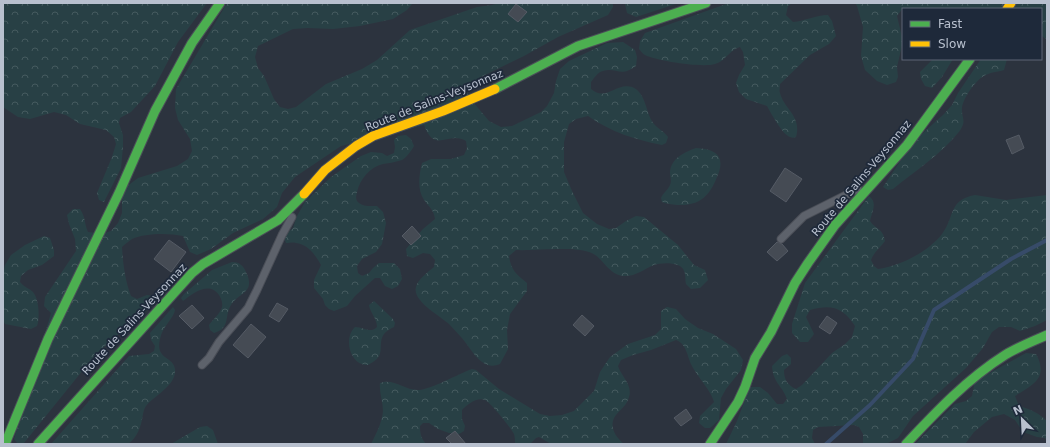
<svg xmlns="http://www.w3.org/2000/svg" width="1050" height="447" font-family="'DejaVu Sans',sans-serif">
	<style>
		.forest { fill: url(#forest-crowns) }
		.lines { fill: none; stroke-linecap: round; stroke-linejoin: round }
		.stream { stroke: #374b69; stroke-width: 4 }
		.building { fill: #454b54; stroke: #555b65 }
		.lane-casing { stroke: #4a4e57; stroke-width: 9 }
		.fast-casing { stroke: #4a4e57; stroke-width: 11 }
		.slow-casing { stroke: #4a4e57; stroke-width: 11 }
		.lane { stroke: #5d626b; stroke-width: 7 }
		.fast { stroke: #4caf50; stroke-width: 9 }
		.slow { stroke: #ffc107; stroke-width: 9 }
		.labels { text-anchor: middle; stroke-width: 3.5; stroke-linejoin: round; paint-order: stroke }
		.street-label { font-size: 11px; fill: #b8c0ce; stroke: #1e293a }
	</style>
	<defs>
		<pattern id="forest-crowns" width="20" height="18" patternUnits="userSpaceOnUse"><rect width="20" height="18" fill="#284045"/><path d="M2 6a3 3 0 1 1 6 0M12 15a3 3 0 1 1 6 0" fill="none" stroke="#455a5f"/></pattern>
	</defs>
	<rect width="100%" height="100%" fill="#2c333e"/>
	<!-- forest -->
	<path class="forest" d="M 3,3 L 207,3 L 178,42 L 155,86 L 131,112 L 120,118 L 119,123 L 123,135 L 123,147 L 121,168 L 104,202 L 99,200 L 97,193 L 112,157 L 116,144 L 114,137 L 106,130 L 80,124 L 66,115 L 54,112 L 30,119 L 18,117 L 3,107 Z
		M 227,3 L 413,3 L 407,10 L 393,19 L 360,26 L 333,29 L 308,28 L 293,29 L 258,46 L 255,57 L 258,68 L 264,76 L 274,99 L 280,107 L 288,109 L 296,107 L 326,84 L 362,69 L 377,60 L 410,30 L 477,7 L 492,5 L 499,3 L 613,3 L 613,7 L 608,15 L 558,37 L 524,56 L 481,77 L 469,85 L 467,91 L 468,96 L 489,121 L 501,127 L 512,126 L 541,112 L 547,106 L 554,93 L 556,81 L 560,69 L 569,61 L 607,43 L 623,42 L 635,50 L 637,57 L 636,66 C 620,78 617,67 603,71 C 598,72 594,78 591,82 L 591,89 C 606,102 616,82 632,87 C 647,93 645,113 654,124 C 658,129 664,131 668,137 L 666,143 L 662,145 C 636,140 611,132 588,116 L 576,119 L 569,124 L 564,142 L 564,172 L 572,191 L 583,213 L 597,224 L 609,229 L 616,228 L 626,221 L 636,216 L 644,217 L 678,245 L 694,265 L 705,270 L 708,280 L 700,288 L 691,289 L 686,284 C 685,280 686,275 684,271 C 682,262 662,262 654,265 C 644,269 635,277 623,276 C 607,274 603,256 589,252 C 571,246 536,251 516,250 L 509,256 C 511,270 516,274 527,283 L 527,291 L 510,314 L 507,330 L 508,349 L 500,364 C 481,372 472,349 461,337 C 457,333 453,328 449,324 C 440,316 412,301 416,287 C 418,279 428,272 434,267 L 435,260 L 430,254 L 423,253 L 413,258 L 407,256 L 406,249 L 423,229 L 435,219 C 434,210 429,207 424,200 C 417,189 419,175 422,163 L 431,159 L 451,159 L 464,155 L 467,148 L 466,141 C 448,130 435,155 424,125 L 341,146 L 295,177 L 282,193 L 277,207 L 263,219 L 233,233 L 211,249 L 197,255 L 190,252 L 183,236 C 169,233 145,233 132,239 C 129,241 125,244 122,247 C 123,264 125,280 131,296 L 137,299 L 147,295 L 153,296 L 154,301 L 140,318 L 122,331 L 96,354 L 24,443 L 18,444 L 14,439 L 51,313 L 44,306 L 45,297 L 76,251 L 75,239 L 69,224 L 67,215 L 73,209 L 80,209 C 86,218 84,223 88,232 L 102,234 L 111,231 L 118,223 L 122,213 L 122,198 L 126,187 L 138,178 L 177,166 L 188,159 L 192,151 L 190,139 L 178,120 L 175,108 L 176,89 Z
		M 626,3 L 679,3 L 636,17 L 627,13 L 625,4 Z
		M 729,3 L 792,3 L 788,6 L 786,15 L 793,22 C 805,21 816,15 828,15 L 832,21 L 836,36 L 829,44 L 810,55 L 780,84 C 780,87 779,91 780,93 C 784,109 802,116 796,137 C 793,138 793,138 790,137 C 782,134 771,113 767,106 L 746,99 L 739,92 L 736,83 L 739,75 L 745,65 L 743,52 L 740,47 C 729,50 726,61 715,64 C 703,68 657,61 645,55 C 643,54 641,51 639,49 L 640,41 L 645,33 Z
		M 855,3 L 1047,3 L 1047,40 L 1041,35 L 1041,9 L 903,8 L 897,16 L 903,41 L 897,67 L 898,77 L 896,82 L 887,85 L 877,81 L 865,70 L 861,56 L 863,27 L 857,6 Z
		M 933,59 L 953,59 L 942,77 L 932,88 L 925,86 L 921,79 L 920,72 Z
		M 981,59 L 1007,59 L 1004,70 C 998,72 990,72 984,76 C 976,80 963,98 962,108 C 961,118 968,121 958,133 C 940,155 915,171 893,189 L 888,190 L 883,187 L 913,142 L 944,114 L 952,105 L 958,93 Z
		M 406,135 L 411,139 L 414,146 C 411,151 407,157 402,160 C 396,162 389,163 383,164 C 370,167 360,179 357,192 C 356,196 355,200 359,203 C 364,207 370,206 377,206 L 383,212 L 386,223 L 382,244 L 376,252 L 362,259 L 357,266 L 358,273 L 362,276 L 369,273 L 373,268 L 379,263 L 394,263 L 400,269 L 402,279 L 398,286 L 392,289 L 385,286 L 380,278 L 375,278 L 355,296 L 347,306 L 334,311 L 329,309 L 325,305 L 323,299 L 314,288 L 314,280 L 321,265 C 316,256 308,244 296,243 C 293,242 290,243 286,243 L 285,240 L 285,235 L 293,228 L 297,216 L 305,202 L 331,177 L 361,156 L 371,152 L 382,153 L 387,156 L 394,153 L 395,147 L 394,140 L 398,136 Z
		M 696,148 C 717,149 726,157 717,177 C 709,197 699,206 677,205 C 672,204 667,204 662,202 L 661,198 C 663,193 668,190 670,185 C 672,181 670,177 670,172 C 671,158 685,152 696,148 Z
		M 975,195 L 1006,200 L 1047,195 L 1047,320 L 1035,326 L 1020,331 L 1011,327 L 999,327 L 992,332 L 983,348 L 966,368 L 913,416 L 898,438 L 886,444 L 863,444 L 863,434 L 859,427 L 854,425 L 818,427 L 813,430 L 812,438 L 815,444 L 726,444 L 737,421 L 750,387 L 760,387 L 768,393 L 777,404 L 783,404 L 787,399 C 782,385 773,383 772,366 L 782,356 L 787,354 L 791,358 L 791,364 L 784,370 C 784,379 787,385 796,389 L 802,385 L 832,353 L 845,344 L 852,337 L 855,326 C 843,307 831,304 810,310 L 806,317 L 814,334 L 808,342 L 800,342 L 792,333 L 792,324 L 805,283 L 869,196 C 878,203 872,211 870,221 C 876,230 883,228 885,241 C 880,248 874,252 871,260 L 874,266 L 878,269 C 900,266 928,252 942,234 C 955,217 948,200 975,195 Z
		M 44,236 L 50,238 L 54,250 L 54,256 L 42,265 L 28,270 L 21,276 L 20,282 C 25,288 29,288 33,292 C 39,299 40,318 37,326 L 31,329 L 5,324 L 3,320 L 3,273 L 5,265 L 11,255 L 25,245 Z
		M 232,262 C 239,262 243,265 246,272 C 256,293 239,292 231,305 C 224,316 231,328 214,333 L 210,330 L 209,325 C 213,319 220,314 222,307 C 223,303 221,298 219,295 C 209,281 193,293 183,301 L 181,298 L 184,294 L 212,270 Z
		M 374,301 L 393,319 L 395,323 L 394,327 C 390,329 386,331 384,334 C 377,344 386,354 373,362 C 371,363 370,364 368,365 C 350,366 343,338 355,327 C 364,327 370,334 377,327 C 377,318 370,313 369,305 Z
		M 173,307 L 175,310 C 174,318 162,327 160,339 C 155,360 173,356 175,369 C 177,385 155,395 146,406 C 142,412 143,420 140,427 C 138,433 134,440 128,444 L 51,444 L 129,356 L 149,354 L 154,351 L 155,346 L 151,340 L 150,333 Z
		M 667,307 L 676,309 L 685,319 L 698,328 L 713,334 L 736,349 L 743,360 L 741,370 L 726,389 L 721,398 L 719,420 L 710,428 L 705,428 L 699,423 L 700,416 L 714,402 C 712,392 697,376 692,366 C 687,357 687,344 676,340 L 651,350 L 633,355 L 621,360 L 618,366 C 621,376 633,385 629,397 C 627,405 621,409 616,415 C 608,425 615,437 624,444 L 551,444 L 539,437 L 536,438 L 530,444 L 515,444 C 515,441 515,437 514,434 C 511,428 491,403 485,400 C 476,397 467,405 462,410 L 462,419 L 465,426 L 464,431 L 459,434 L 449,433 L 438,429 L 429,423 L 423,423 L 420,426 C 420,433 421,438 426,444 L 371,444 C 376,434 382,423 383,411 C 383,402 379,392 380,383 C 394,378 405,391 419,390 C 432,389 458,374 472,369 L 476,370 L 499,389 L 540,414 L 550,416 L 562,415 L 574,411 L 594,391 L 600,372 L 610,357 L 628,344 L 655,335 L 661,329 L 661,311 Z
		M 1026,353 L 1036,354 C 1049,378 1033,385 1015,396 L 1019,406 C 1030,409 1039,413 1047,421 L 1047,441 L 1045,438 L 1037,437 L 1023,432 L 1015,420 L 1004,414 L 992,417 L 974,432 L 965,444 L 915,444 L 955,404 L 966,401 L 972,396 L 975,381 Z
		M 207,426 L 213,430 L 218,444 L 171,444 L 200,427 Z"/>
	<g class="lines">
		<!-- stream -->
		<path class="stream" d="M 826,444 L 870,405 L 913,359 L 934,310 L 1011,259 L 1047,240"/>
	</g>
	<!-- building -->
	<path class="building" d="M 516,4 L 527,12 L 518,22 L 508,14 Z
		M 1019,135 L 1024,148 L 1012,154 L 1006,140 Z
		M 785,168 L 802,179 L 786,202 L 770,191 Z
		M 412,226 L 421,236 L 411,245 L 402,236 Z
		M 169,240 L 186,252 L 171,272 L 154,259 Z
		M 777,242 L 782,244 L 788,251 L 777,261 L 767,252 Z
		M 277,303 L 288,309 L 279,322 L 269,316 Z
		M 192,305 L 204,318 L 192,329 L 179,316 Z
		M 582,315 L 594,326 L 585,336 L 573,325 Z
		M 827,316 L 837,323 L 830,334 L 819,327 Z
		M 251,324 L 266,337 L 248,358 L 233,345 Z
		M 686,409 L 692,418 L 681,426 L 674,418 Z
		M 455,431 L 466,444 L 452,444 L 446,438 Z"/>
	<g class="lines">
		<!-- lane casing -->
		<g class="lane-casing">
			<path id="lane" d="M 781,239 L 804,216 L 858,189
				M 202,365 L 209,358 L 219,342 L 248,308 L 257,290 L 282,235 L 292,217"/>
		</g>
		<!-- fast casing -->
		<g class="fast-casing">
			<path id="fast" d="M 495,89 L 578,46 L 706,3
				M 5,444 L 48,339 L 119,193 L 155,111 L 192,43 L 220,3
				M 38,444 L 192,273 L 203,264 L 278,220 L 304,194
				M 710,444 L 738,402 L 745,387 L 755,358 L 771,332 L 795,283 L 808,263 L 835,225 L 907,145 L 970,59
				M 906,444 C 936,412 967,379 1005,355 C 1018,347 1033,341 1047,335"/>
		</g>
		<!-- slow casing -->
		<g class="slow-casing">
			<path id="slow" d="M 1007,9 L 1011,3
				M 304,194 L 325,170 L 356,146 L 373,136 L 443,111 L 495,89"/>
		</g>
		<!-- lane -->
		<use href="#lane" class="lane"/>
		<!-- fast -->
		<use href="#fast" class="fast"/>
		<!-- slow -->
		<use href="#slow" class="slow"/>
	</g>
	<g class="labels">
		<!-- street labels -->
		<g class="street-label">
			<text transform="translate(434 100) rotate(-22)" y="4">Route de Salins-Veysonnaz</text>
			<text transform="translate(861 178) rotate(-50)" y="4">Route de Salins-Veysonnaz</text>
			<text transform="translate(134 319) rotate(-47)" y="4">Route de Salins-Veysonnaz</text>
		</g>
	</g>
	<!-- border -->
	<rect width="1050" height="447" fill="none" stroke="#b8c0ce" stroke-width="8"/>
	<!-- legend -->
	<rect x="902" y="8" width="140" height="52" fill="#1e293a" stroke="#5c6575"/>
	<rect x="910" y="21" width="20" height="6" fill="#4caf50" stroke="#5c6575"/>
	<text x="938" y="28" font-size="12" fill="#b8c0ce">Fast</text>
	<rect x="910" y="41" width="20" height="6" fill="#ffc107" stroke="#5c6575"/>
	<text x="938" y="48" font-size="12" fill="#b8c0ce">Slow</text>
	<!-- north arrow -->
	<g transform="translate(1022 419) rotate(336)" stroke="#1e293a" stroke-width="3" paint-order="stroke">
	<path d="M0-3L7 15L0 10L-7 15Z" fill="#b8c0ce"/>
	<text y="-6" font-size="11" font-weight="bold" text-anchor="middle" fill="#b8c0ce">N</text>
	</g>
</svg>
